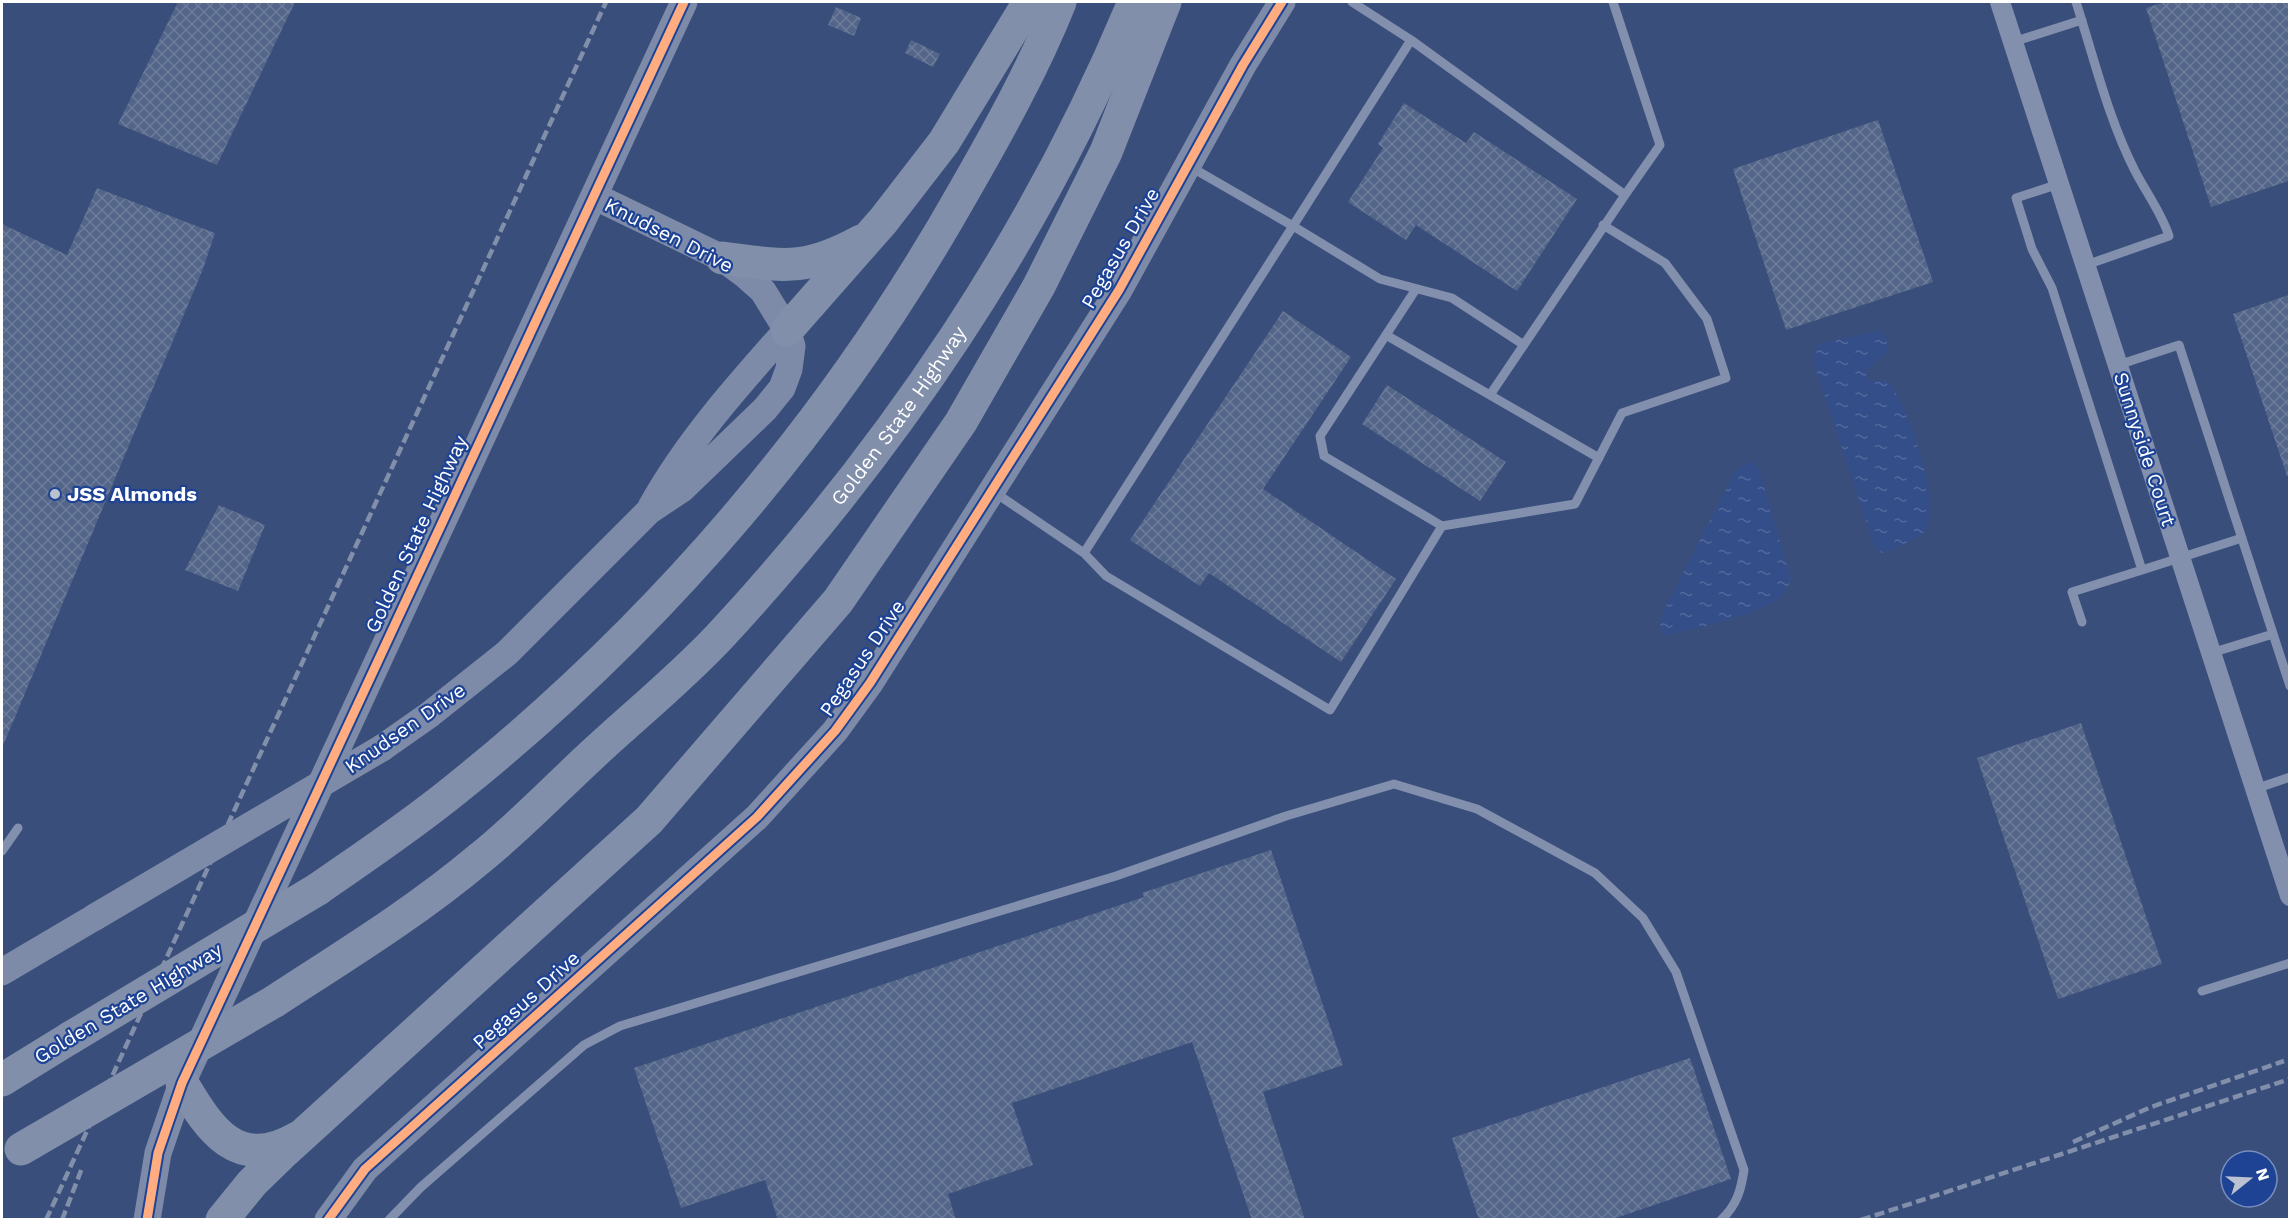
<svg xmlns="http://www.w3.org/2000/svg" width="2291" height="1221" font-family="'Work Sans',sans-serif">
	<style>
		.water { fill: url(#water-ripples) }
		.building { fill: url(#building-cross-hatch) }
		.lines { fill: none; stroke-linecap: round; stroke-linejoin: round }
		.lane { stroke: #828fad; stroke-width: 9 }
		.street { stroke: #828fad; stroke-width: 20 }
		.secondary { stroke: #7d8ba9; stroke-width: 27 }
		.highway { stroke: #818fab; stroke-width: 33 }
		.rail { stroke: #818fab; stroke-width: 4.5; stroke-dasharray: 10 4.5; stroke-linecap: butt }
		.secondary-bridge { stroke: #7d8ba9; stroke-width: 27 }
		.highway-bridge { stroke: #818fab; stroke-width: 33 }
		.cycleway-casing { stroke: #1e4395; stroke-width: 13 }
		.cycleway { stroke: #ffac80; stroke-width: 9 }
		.poi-dot { fill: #bac1d0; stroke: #1e4395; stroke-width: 2 }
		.labels { text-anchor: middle; stroke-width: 4.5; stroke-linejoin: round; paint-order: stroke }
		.street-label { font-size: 20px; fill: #fff; stroke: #1e4395 }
		.poi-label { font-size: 20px; font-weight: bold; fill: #fff; stroke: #1e4395; text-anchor: start }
	</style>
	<defs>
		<pattern id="water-ripples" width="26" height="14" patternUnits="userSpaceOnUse" patternTransform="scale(1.5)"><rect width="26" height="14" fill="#344e89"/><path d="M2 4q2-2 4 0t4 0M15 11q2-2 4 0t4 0" fill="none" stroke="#52699b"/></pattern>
		<pattern id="building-cross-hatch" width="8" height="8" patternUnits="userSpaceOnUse" patternTransform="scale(1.5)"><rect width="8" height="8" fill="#536588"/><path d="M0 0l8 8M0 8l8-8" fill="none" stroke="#6d7c9a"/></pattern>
	</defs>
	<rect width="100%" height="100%" fill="#394e7a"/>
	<!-- water -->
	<path class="water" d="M 1879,331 L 1886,336 L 1888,351 L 1865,371 L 1869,381 L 1888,381 C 1907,403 1942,502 1926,529 C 1919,540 1894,549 1882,553 L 1874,545 L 1813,360 L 1817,344 Z
		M 1750,461 L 1758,467 L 1791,579 C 1789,584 1786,591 1782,596 C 1764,613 1690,631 1665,635 L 1660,625 L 1664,610 L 1735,472 Z"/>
	<!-- building -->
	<path class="building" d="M 178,2 L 295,2 L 217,165 L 118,124 Z
		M 2165,2 L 2289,2 L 2289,181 L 2211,207 L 2146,8 Z
		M 836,7 L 861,18 L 854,36 L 828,25 Z
		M 911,40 L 940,54 L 933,67 L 905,53 Z
		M 1404,103 L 1466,143 L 1474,132 L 1577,199 L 1517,291 L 1416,225 L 1406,240 L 1348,202 L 1383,148 L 1378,144 Z
		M 1878,120 L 1933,282 L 1786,330 L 1733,169 Z
		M 97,188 L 215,233 L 203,269 L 2,748 L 2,224 L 67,255 Z
		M 2289,295 L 2289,475 L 2287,476 L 2233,314 Z
		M 1283,311 L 1351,357 L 1263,489 L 1396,579 L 1341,662 L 1209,573 L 1200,586 L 1130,540 Z
		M 1387,385 L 1506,462 L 1480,501 L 1362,424 Z
		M 219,505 L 265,525 L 238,591 L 185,570 Z
		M 2081,723 L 2162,964 L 2058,999 L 1977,758 Z
		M 1271,850 L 1343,1065 L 1263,1092 L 1305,1220 L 1252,1220 L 1192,1042 L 1012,1103 L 1033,1165 L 948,1194 L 956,1220 L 778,1220 L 765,1180 L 681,1208 L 634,1068 L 1144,897 L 1142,893 Z
		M 1690,1058 L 1731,1179 L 1610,1220 L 1479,1220 L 1452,1138 Z"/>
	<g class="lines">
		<!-- lane -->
		<path class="lane" d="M 1352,2 L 1411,40 L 1293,226 L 1380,279 L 1452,298 L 1524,345
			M 2076,2 C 2094,58 2108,118 2135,171 C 2147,194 2161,212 2169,236 L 2086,265
			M 1411,40 L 1625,195 L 1660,145 L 1613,2
			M 2013,42 L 2082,20
			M 2059,184 L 2016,198 L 2032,249 L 2052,288 L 2142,570 L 2242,538
			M 1416,289 L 1320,436 L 1324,456 L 1442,526 L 1575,504 L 1622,413 L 1726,378 L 1707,319 L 1665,263 L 1603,225
			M 1386,335 L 1599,458
			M 2118,365 L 2179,345 L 2290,686
			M 1490,395 L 1625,195
			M 994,492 L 1084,553 L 1293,226 L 1189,166
			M 1084,553 L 1106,576 L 1330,710 L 1442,526
			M 2082,622 L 2072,592 L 2142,570
			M 2211,653 L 2273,634
			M 2255,789 L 2290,777
			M 2,851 L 18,828
			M 2202,991 L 2290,963
			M 389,1220 L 421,1187 L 584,1045 L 620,1026 L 1116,876 L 1286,816 L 1394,784 L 1477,809 L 1595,873 L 1643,918 L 1676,972 L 1744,1170 C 1741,1190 1737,1205 1721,1220"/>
		<!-- street -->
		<path class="street" d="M 2000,2 L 2290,896"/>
		<!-- secondary -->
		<path class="secondary" d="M 651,507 C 687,442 738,385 787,330
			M 382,748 L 429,715 L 507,653 L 649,511 L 682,489 L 765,409 L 782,388 L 789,369 L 792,346 L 787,330 L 763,291 L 745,275 L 722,258 L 594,196
			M 2,972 L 95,917
			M 147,1220 L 158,1153 L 182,1083 L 684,2
			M 328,1220 L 365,1169 L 757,817 L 835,731 L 870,683 L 1119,290 L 1243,65 L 1282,2"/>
		<!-- highway -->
		<g class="highway">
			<path d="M 722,258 C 784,266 804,272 861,241"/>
			<path d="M 787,330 L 883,221 L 944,142 L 1029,2"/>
			<path d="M 318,889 C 364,857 412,825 456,789 C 662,624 835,420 964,191 C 999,130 1034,67 1060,2"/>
			<path id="s1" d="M 275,1001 C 344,956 416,912 479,859 C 519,827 555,789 593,754 C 635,715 682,677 721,635 C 893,449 1037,236 1134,2"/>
			<path d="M 2,1080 L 70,1038"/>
			<path d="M 182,1083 C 210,1130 237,1172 297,1138"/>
			<path d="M 222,1220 L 252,1183 L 285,1151 L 649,820 L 838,601 L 961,422 L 1039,286 L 1106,152 L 1165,2"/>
		</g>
		<!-- rail -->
		<path class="rail" d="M 2073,1142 L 2151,1107 L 2284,1061
			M 46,1220 L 606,2
			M 62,1220 L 82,1168
			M 1861,1220 L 2290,1079"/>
		<!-- secondary-bridge -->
		<path class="secondary-bridge" d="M 95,917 L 382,748"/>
		<!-- highway-bridge -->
		<path class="highway-bridge" d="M 70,1038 L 318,889
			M 21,1149 L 275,1001"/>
		<!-- cycleway casing -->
		<g class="cycleway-casing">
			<path id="cycleway" d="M 147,1220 L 158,1153 L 182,1083 L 684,2
				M 328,1220 L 365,1169 L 757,817 L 835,731 L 870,683 L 1119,290 L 1243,65 L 1282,2"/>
		</g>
		<!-- cycleway -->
		<use href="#cycleway" class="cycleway"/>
	</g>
	<!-- markers -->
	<circle class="poi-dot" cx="55" cy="494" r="6"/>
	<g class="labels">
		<!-- street labels -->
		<g class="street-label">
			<text transform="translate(669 235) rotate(27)" y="7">Knudsen Drive</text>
			<text transform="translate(1120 248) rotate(-60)" y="7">Pegasus Drive</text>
			<text dy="7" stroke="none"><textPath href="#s1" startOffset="861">Golden State Highway</textPath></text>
			<text transform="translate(2145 449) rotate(72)" y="7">Sunnyside Court</text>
			<text transform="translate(416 534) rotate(-65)" y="7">Golden State Highway</text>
			<text transform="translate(862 658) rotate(-56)" y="7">Pegasus Drive</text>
			<text transform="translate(405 728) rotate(-35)" y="7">Knudsen Drive</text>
			<text transform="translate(526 1000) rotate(-42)" y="7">Pegasus Drive</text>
			<text transform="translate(128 1003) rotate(-31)" y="7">Golden State Highway</text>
		</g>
		<!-- poi labels -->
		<g class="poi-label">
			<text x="67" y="501">JSS Almonds</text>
		</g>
	</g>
	<!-- border -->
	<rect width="2291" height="1221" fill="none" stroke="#ffffff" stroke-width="6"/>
	<!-- north arrow -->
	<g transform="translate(2249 1179) rotate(72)"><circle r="28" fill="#1e4395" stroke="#788ebf" stroke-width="1.5"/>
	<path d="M0-4.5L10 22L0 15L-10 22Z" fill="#bac1d0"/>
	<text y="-9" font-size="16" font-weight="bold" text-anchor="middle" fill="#ffffff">N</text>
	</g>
</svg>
